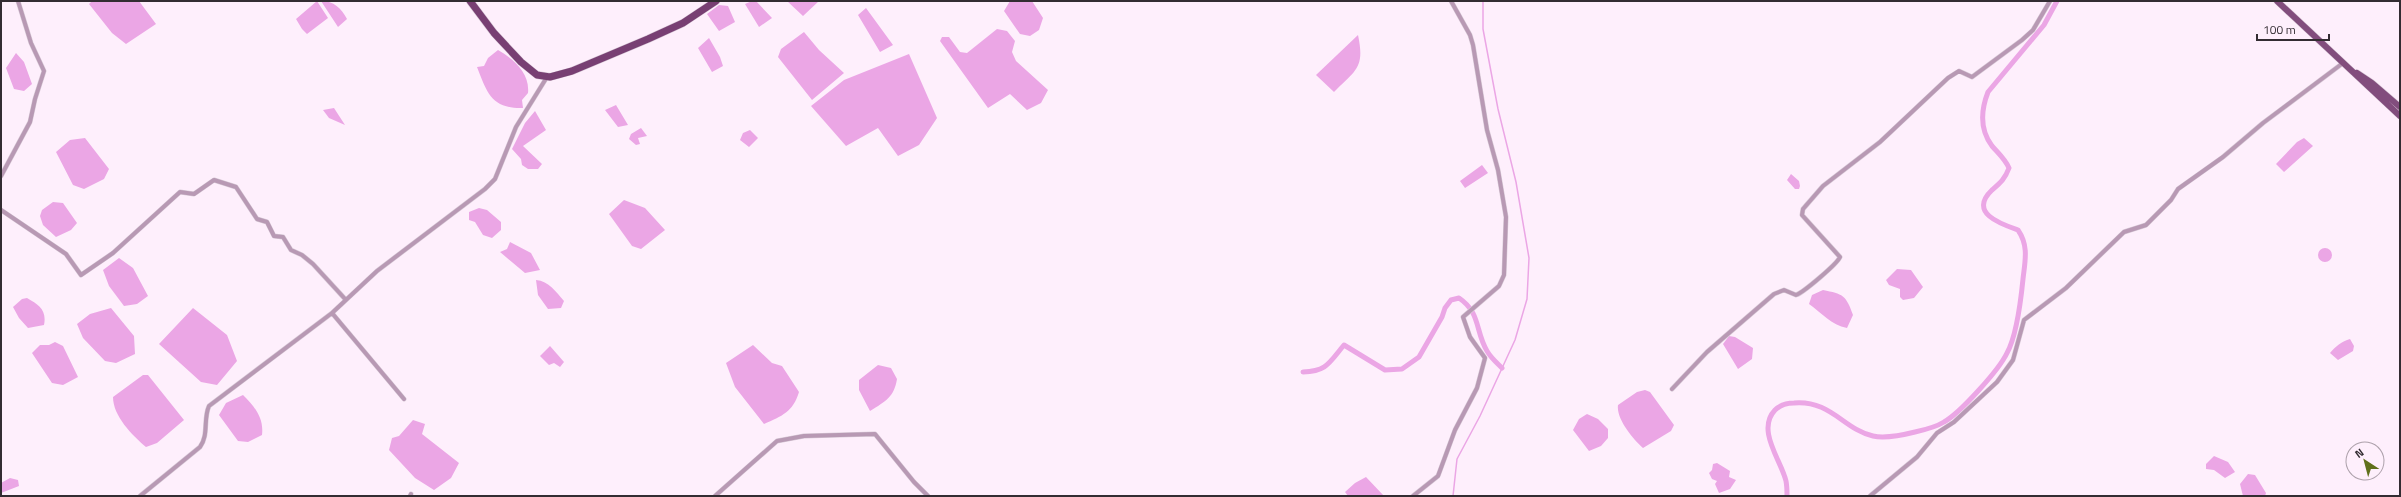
<svg xmlns="http://www.w3.org/2000/svg" width="2401" height="497" font-family="'Titillium Web',sans-serif">
	<style>
		.water { fill: #eba6e5 }
		.lines { fill: none; stroke-linecap: round; stroke-linejoin: round }
		.stream { stroke: #eba6e5; stroke-width: 1.5 }
		.canal { stroke: #eba6e5; stroke-width: 5 }
		.minor-casing { stroke: #d9ccd8; stroke-width: 5 }
		.primary-casing { stroke: #d9ccd8; stroke-width: 7 }
		.trunk-casing { stroke: #d9ccd8; stroke-width: 8 }
		.minor { stroke: #b899b4; stroke-width: 4 }
		.primary { stroke: #824d7d; stroke-width: 6 }
		.trunk { stroke: #783f73; stroke-width: 7 }
	</style>
	<rect width="100%" height="100%" fill="#feeffc"/>
	<!-- water -->
	<path class="water" d="M 92,1 L 139,1 L 156,24 L 126,44 L 112,33 L 89,4 Z
		M 317,1 L 328,18 L 307,34 L 302,29 L 296,19 Z
		M 321,1 C 334,1 341,8 347,19 L 338,27 Z
		M 752,1 L 756,1 L 772,18 L 759,27 L 745,4 Z
		M 787,1 L 819,1 L 803,16 Z
		M 1010,1 L 1032,1 L 1043,18 L 1039,30 L 1030,36 L 1020,34 L 1004,11 Z
		M 719,5 L 728,6 L 735,22 L 719,31 L 707,14 Z
		M 866,8 L 893,45 L 880,52 L 858,15 Z
		M 997,29 L 1007,31 L 1015,41 L 1012,52 L 1016,61 L 1048,90 L 1041,103 L 1027,110 L 1010,94 L 988,108 L 940,41 L 942,37 L 949,37 L 960,52 L 967,53 Z
		M 804,32 L 819,50 L 844,73 L 812,100 L 778,57 L 781,49 Z
		M 1358,35 C 1365,68 1356,70 1334,92 L 1316,75 Z
		M 709,38 L 720,57 L 723,66 L 712,72 L 698,48 Z
		M 498,50 C 514,59 530,73 528,93 L 522,100 L 523,108 C 491,109 487,92 477,67 L 484,66 L 488,58 Z
		M 16,53 L 24,62 L 32,84 L 24,91 L 14,89 L 6,68 Z
		M 909,54 L 937,118 L 919,145 L 898,156 L 878,128 L 846,146 L 811,106 L 844,80 Z
		M 616,105 L 628,125 L 618,127 L 605,110 Z
		M 334,108 L 345,125 L 329,118 L 323,110 Z
		M 535,111 L 546,130 L 523,146 L 542,164 L 538,169 L 528,169 L 522,165 L 521,159 L 512,149 L 525,123 Z
		M 641,128 L 647,136 L 638,138 L 640,144 L 636,145 L 629,139 L 631,134 Z
		M 750,130 L 758,138 L 749,147 L 740,140 L 743,133 Z
		M 85,138 L 109,169 L 104,179 L 84,189 L 73,185 L 56,152 L 70,140 Z
		M 2304,138 L 2313,146 L 2284,172 L 2276,164 L 2297,142 Z
		M 1482,165 L 1488,173 L 1465,188 L 1460,181 Z
		M 1791,174 L 1799,181 L 1800,186 L 1799,189 L 1795,189 L 1787,180 Z
		M 624,200 L 645,208 L 665,230 L 641,249 L 632,246 L 609,214 Z
		M 53,202 L 63,203 L 77,223 L 71,230 L 56,237 L 43,225 L 40,216 L 42,210 Z
		M 479,208 L 487,210 L 501,222 L 501,230 L 492,238 L 483,235 L 475,222 L 469,220 L 469,212 Z
		M 510,242 L 531,253 L 540,270 L 525,273 L 500,252 L 507,249 Z
		M2318 255a7 7 0 1 1 14 0a7 7 0 1 1-14 0Z
		M 119,258 L 133,268 L 148,296 L 137,304 L 124,306 L 109,286 L 103,270 Z
		M 1897,269 L 1911,270 L 1923,287 L 1914,298 L 1903,300 L 1900,297 L 1900,289 L 1889,285 L 1886,280 Z
		M 536,280 C 549,281 556,292 564,301 L 561,308 L 548,309 L 538,295 Z
		M 1823,290 C 1843,294 1846,295 1853,315 L 1847,328 C 1831,325 1822,313 1809,304 L 1812,295 Z
		M 27,298 C 39,305 47,310 44,325 L 28,328 L 19,318 L 13,307 L 22,299 Z
		M 111,308 L 134,336 L 135,354 L 116,363 L 105,361 L 83,338 L 77,324 L 90,314 Z
		M 193,308 L 227,335 L 237,361 L 217,385 L 201,382 L 159,344 Z
		M 1729,336 L 1735,337 L 1753,348 L 1752,359 L 1738,369 L 1723,344 Z
		M 2350,339 L 2354,346 L 2353,351 L 2338,360 L 2330,353 C 2335,347 2342,341 2350,339 Z
		M 55,342 L 63,346 L 78,377 L 63,385 L 52,383 L 32,353 L 40,345 L 49,345 Z
		M 753,345 L 772,363 L 782,366 L 799,392 C 793,412 782,416 764,424 L 735,387 L 726,363 Z
		M 550,346 L 564,362 L 560,367 L 554,363 L 549,365 L 540,356 Z
		M 878,365 L 891,368 L 897,379 C 894,397 886,401 870,411 L 859,390 L 859,380 Z
		M 143,375 L 148,375 L 184,420 L 157,443 L 146,447 C 132,435 113,416 113,397 Z
		M 1645,390 L 1650,392 L 1674,425 L 1671,431 L 1643,448 C 1633,439 1616,419 1618,405 L 1637,392 Z
		M 243,395 C 255,407 264,418 262,435 L 248,442 L 238,441 L 219,415 L 226,403 Z
		M 1587,414 L 1598,419 L 1608,429 L 1608,438 L 1601,446 L 1589,451 L 1573,430 L 1579,419 Z
		M 413,420 L 425,424 L 422,434 L 459,463 L 451,478 L 434,490 L 415,478 L 389,450 L 392,438 L 399,436 Z
		M 2214,456 L 2228,462 L 2235,472 L 2225,478 L 2214,470 L 2206,469 L 2206,464 Z
		M 1717,463 L 1730,471 L 1729,477 L 1736,480 L 1730,489 L 1719,493 L 1715,484 L 1717,481 L 1712,479 L 1709,473 L 1712,470 L 1713,464 Z
		M 2248,474 L 2255,475 L 2266,493 L 2265,496 L 2243,496 L 2240,484 Z
		M 1366,477 L 1384,496 L 1348,496 L 1345,492 L 1355,483 Z
		M 10,478 L 18,480 L 19,486 L 1,493 L 1,483 Z"/>
	<g class="lines">
		<!-- stream -->
		<path class="stream" d="M 1453,496 L 1457,459 L 1480,416 L 1515,340 L 1527,299 L 1529,258 L 1516,182 L 1498,109 L 1483,29 L 1483,1"/>
		<!-- canal -->
		<path class="canal" d="M 1303,372 C 1327,371 1329,363 1344,345 L 1385,370 L 1402,369 L 1419,357 L 1442,317 L 1445,308 L 1451,300 L 1459,298 C 1481,313 1475,331 1487,351 C 1491,358 1497,363 1502,368
			M 1787,496 C 1787,491 1787,486 1786,481 C 1781,460 1756,430 1775,410 C 1780,405 1787,403 1794,403 C 1831,400 1843,429 1873,436 C 1886,439 1903,435 1915,432 C 1924,430 1936,427 1944,422 C 1960,413 1999,370 2007,353 C 2016,337 2021,299 2023,279 C 2025,261 2029,246 2018,230 C 2001,224 1968,213 1992,190 C 2000,183 2005,179 2009,168 C 2005,159 1999,154 1992,146 C 1980,130 1981,110 1988,92 L 2044,25 L 2057,1"/>
		<!-- minor casing -->
		<g class="minor-casing">
			<path id="minor" d="M 1,176 L 30,122 L 35,99 L 44,71 L 31,43 L 18,1
				M 1,210 L 66,254 L 81,275 L 113,253 L 180,192 L 194,194 L 214,180 L 236,187 L 257,219 L 267,222 L 274,236 L 283,237 L 291,250 L 302,255 L 313,264 L 346,300
				M 332,313 L 404,399
				M 1672,389 L 1707,352 L 1774,294 L 1784,290 L 1796,295 C 1804,292 1837,264 1840,257 L 1802,215 L 1803,209 L 1823,186 L 1880,142 L 1948,78 L 1959,71 L 1972,77 L 2022,40 L 2033,30 L 2050,1
				M 140,496 L 200,447 C 209,435 203,419 209,406 L 332,313 L 377,271 L 485,189 L 495,179 L 516,127 L 547,77
				M 410,496 L 411,494
				M 715,496 L 777,441 L 804,436 L 875,434 L 914,482 L 928,496
				M 1413,496 L 1438,476 L 1455,430 L 1477,388 L 1485,358 L 1470,337 L 1463,317 L 1499,286 L 1504,275 L 1506,217 L 1498,170 L 1487,130 L 1473,45 L 1470,35 L 1451,1
				M 1870,496 L 1917,457 L 1937,433 L 1954,422 L 1997,382 L 2013,360 L 2024,320 L 2066,288 L 2124,232 L 2146,225 L 2171,200 L 2178,189 L 2223,157 L 2263,123 L 2343,63"/>
		</g>
		<!-- primary casing -->
		<g class="primary-casing">
			<path id="primary" d="M 2277,1 L 2400,116
				M 2357,73 L 2372,83 L 2400,107"/>
		</g>
		<!-- trunk casing -->
		<g class="trunk-casing">
			<path id="trunk" d="M 470,1 L 494,33 L 521,62 L 537,75 L 550,77 L 572,71 L 648,39 L 683,23 L 716,1"/>
		</g>
		<!-- minor -->
		<use href="#minor" class="minor"/>
		<!-- primary -->
		<use href="#primary" class="primary"/>
		<!-- trunk -->
		<use href="#trunk" class="trunk"/>
	</g>
	<!-- border -->
	<rect width="2401" height="497" fill="none" stroke="#332c32" stroke-width="4"/>
	<!-- north arrow -->
	<g transform="translate(2365 461) rotate(324)"><circle r="19" fill="#feeffc" stroke="#ada1ab"/>
	<path d="M0-3L7 15L0 10L-7 15Z" fill="#60701c"/>
	<text y="-6" font-size="11" font-weight="bold" text-anchor="middle" fill="#332c32">N</text>
	</g>
	<!-- scale -->
	<path d="M2257 34v6h72v-6" fill="none" stroke="#332c32" stroke-width="2"/>
	<text x="2263" y="34" font-size="12" fill="#332c32" stroke="#feeffc" stroke-width="3" paint-order="stroke">100 m</text>
</svg>
